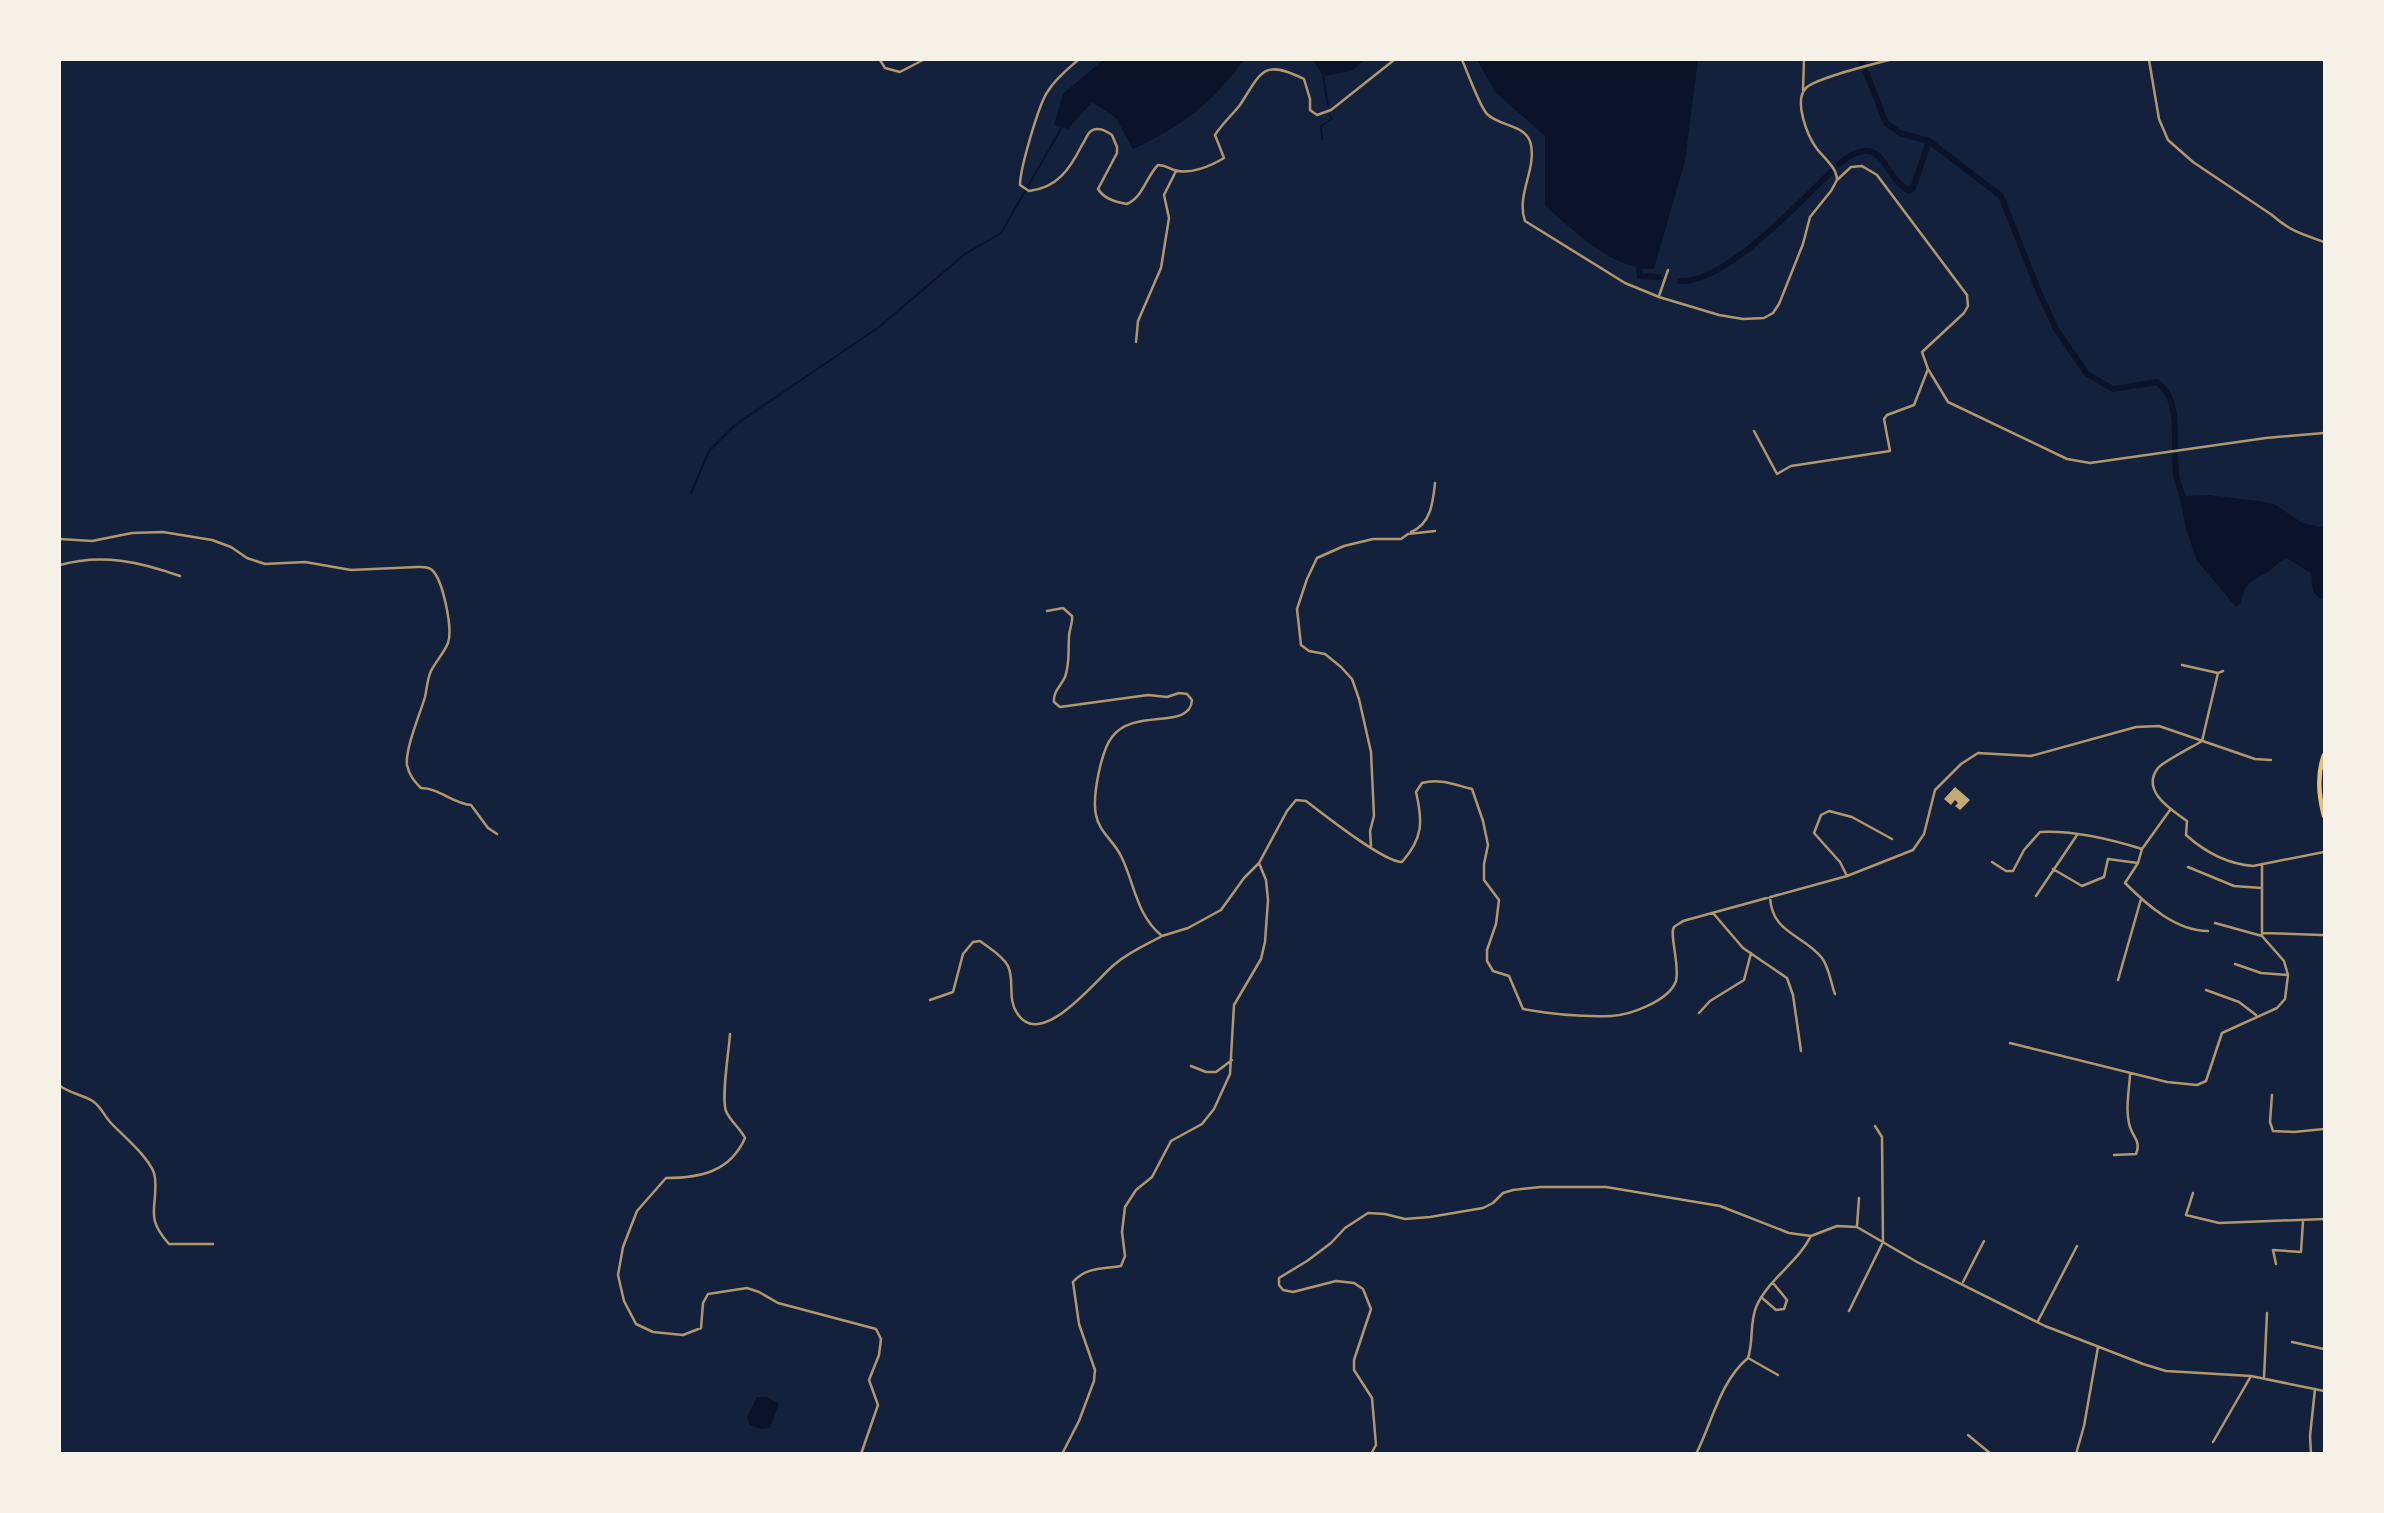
<svg xmlns="http://www.w3.org/2000/svg" width="2384" height="1513" font-family="Mulish,sans-serif">
	<style>
		.water { fill: #0b132b }
		.lines { fill: none; stroke-linecap: round; stroke-linejoin: round }
		.stream { stroke: #0b132b; stroke-width: 2 }
		.canal { stroke: #0b132b; stroke-width: 6 }
		.building { fill: #c6a872 }
		.minor { stroke: #b1986c; stroke-width: 2.5 }
		.secondary { stroke: #e5c07b; stroke-width: 4.5 }
	</style>
	<rect width="100%" height="100%" fill="#14213d"/>
	<!-- water -->
	<path class="water" d="M 1103,60 L 1244,60 C 1211,104 1183,126 1133,149 L 1116,118 L 1092,102 L 1068,129 L 1054,125 L 1063,94 Z
		M 1313,60 L 1364,60 L 1352,71 L 1323,76 Z
		M 1477,60 L 1698,60 L 1685,161 L 1654,269 C 1610,269 1577,232 1545,206 L 1545,136 L 1495,92 Z
		M 2209,495 L 2266,502 L 2276,505 L 2302,523 L 2324,528 L 2324,598 L 2321,599 C 2310,593 2313,584 2311,573 L 2288,559 C 2280,560 2279,563 2273,568 C 2257,581 2244,579 2241,603 L 2236,607 L 2197,561 L 2186,529 L 2180,500 L 2187,496 Z
		M 757,1397 L 766,1397 L 779,1403 L 770,1428 L 760,1429 L 750,1425 L 747,1417 Z"/>
	<g class="lines">
		<!-- stream -->
		<path class="stream" d="M 1323,76 L 1328,106
			M 1322,139 L 1321,126 L 1332,119 L 1330,116
			M 691,493 L 709,451 L 735,425 L 879,327 L 965,254 L 1001,233 L 1062,127"/>
		<!-- canal -->
		<path class="canal" d="M 1861,60 L 1862,63
			M 1866,72 L 1886,123 L 1900,133 L 1929,141 L 2001,196 L 2039,292 L 2056,329 L 2087,374 L 2113,389 L 2157,382 C 2177,396 2175,425 2175,447
			M 1839,164 C 1884,127 1882,177 1909,191 L 1913,188 L 1929,141
			M 1639,269 L 1640,276 L 1659,277
			M 1680,281 C 1724,284 1799,203 1831,172
			M 2175,456 L 2176,476 L 2183,498"/>
	</g>
	<!-- building -->
	<path class="building" d="M 1955,787 L 1970,800 L 1960,810 L 1955,806 L 1958,803 L 1955,800 L 1951,805 L 1944,799 Z"/>
	<g class="lines">
		<!-- minor -->
		<path class="minor" d="M 880,60 L 885,68 L 900,72 L 923,60
			M 1078,60 C 1068,69 1056,78 1048,91 C 1039,103 1020,169 1020,185 L 1029,191 C 1057,188 1070,169 1082,145 C 1085,141 1087,134 1091,131 C 1098,126 1106,131 1112,135 L 1117,147 L 1117,153 L 1098,189 C 1104,199 1116,202 1127,204 C 1143,197 1146,177 1158,165 C 1166,165 1168,168 1174,170 C 1190,175 1211,166 1224,158 L 1215,135 C 1222,124 1232,115 1240,105 C 1262,71 1263,59 1304,79 L 1310,99 L 1310,110 L 1317,115 L 1331,110 L 1394,60
			M 1462,60 C 1468,73 1479,105 1487,114 C 1500,127 1527,124 1531,145 C 1536,171 1516,195 1525,221 L 1625,283 L 1659,297 L 1719,315 L 1743,319 L 1764,318 L 1773,313 L 1779,304 L 1803,244 L 1810,217 L 1831,191 L 1837,180 L 1851,167 L 1862,166 L 1877,175 L 1967,295 L 1968,306 L 1964,313 L 1922,352 L 1928,369 L 1948,402 L 2067,459 L 2090,463 L 2266,438 L 2324,433
			M 2149,60 L 2159,119 L 2168,140 L 2193,162 L 2272,215 C 2290,231 2302,234 2324,242
			M 1803,90 L 1804,60
			M 1837,180 C 1837,168 1825,159 1817,149 C 1808,137 1793,101 1806,88 C 1815,79 1873,64 1889,60
			M 1659,296 L 1668,270
			M 1136,342 L 1138,321 L 1161,268 L 1169,218 L 1164,195 L 1176,171
			M 1754,431 L 1777,474 L 1791,466 L 1890,451 L 1884,419 L 1887,415 L 1914,405 L 1928,369
			M 1411,532 C 1431,524 1433,502 1435,483
			M 60,539 L 92,541 L 132,533 L 163,532 L 212,540 L 231,547 L 247,558 L 265,564 L 305,562 L 351,570 L 417,567 C 422,567 428,566 432,570 C 443,580 453,629 448,643 C 444,653 436,661 431,671 C 427,680 427,688 425,697 C 420,714 405,749 407,765 C 409,775 414,781 421,788 C 439,788 452,803 471,805 L 488,828 L 497,834
			M 60,565 C 102,553 140,562 180,576
			M 1047,611 L 1063,608 L 1072,616 C 1073,624 1069,629 1069,637 C 1068,651 1070,663 1065,677 C 1061,686 1053,691 1054,702 L 1060,707 L 1148,695 L 1167,697 L 1179,693 L 1187,694 L 1192,700 C 1190,731 1134,707 1112,737 C 1101,751 1092,797 1096,815 C 1099,832 1114,841 1121,856 C 1135,884 1136,915 1162,936 L 1188,928 L 1221,910 L 1244,878 L 1259,863 L 1287,811 L 1296,800 L 1306,801 C 1323,814 1383,862 1402,862 C 1423,838 1423,822 1416,792 L 1422,783 C 1440,778 1455,785 1472,789 L 1483,821 L 1488,845 L 1484,864 L 1484,880 L 1499,900 L 1496,924 L 1487,950 L 1487,961 L 1493,971 L 1509,976 L 1523,1009 C 1551,1014 1583,1017 1611,1016 C 1630,1015 1669,1001 1676,981 C 1680,966 1669,933 1674,927 C 1675,926 1682,922 1683,921 L 1847,876 L 1913,850 L 1924,834 L 1935,790 L 1961,764 L 1978,753 L 2031,756 L 2136,727 L 2159,726 L 2255,759 L 2271,760
			M 2182,665 L 2218,673
			M 2223,671 L 2218,673 L 2202,741 C 2192,747 2164,761 2158,768 C 2140,791 2172,810 2187,821 L 2186,835 C 2205,852 2228,864 2253,866 L 2324,852
			M 2170,810 L 2142,849 L 2138,863 L 2125,883 C 2147,905 2176,931 2208,931
			M 1371,846 L 1370,831 L 1374,816 L 1371,752 L 1359,699 L 1352,679 L 1341,667 L 1325,654 L 1309,651 L 1301,645 L 1297,609 L 1307,579 L 1317,558 L 1344,546 L 1373,539 L 1401,539 L 1408,534 L 1435,531
			M 1992,862 L 2006,871 L 2013,871 L 2024,850 L 2040,832 C 2074,830 2110,839 2142,849
			M 2188,867 L 2234,886 L 2262,888
			M 2053,869 L 2082,886 L 2104,877 L 2108,859 L 2138,863
			M 1847,876 L 1840,862 L 1814,833 L 1821,815 L 1829,811 L 1852,817 L 1892,839
			M 2036,896 L 2077,835
			M 1770,897 C 1772,934 1803,934 1822,958 C 1829,967 1831,984 1835,994
			M 1713,913 L 1743,948 L 1787,978 L 1793,995 L 1801,1051
			M 2215,923 L 2262,936
			M 2263,933 L 2322,935
			M 2235,964 L 2261,973 L 2288,975
			M 2118,980 L 2141,899
			M 2206,990 L 2239,1002 L 2256,1015
			M 930,1000 L 953,992 L 963,954 L 973,942 L 980,941 C 989,948 1003,956 1008,966 C 1015,981 1007,998 1017,1013 C 1041,1052 1097,978 1115,964 C 1129,952 1146,945 1162,936
			M 1699,1013 L 1710,1001 L 1744,980 L 1751,953
			M 730,1034 C 729,1051 721,1097 726,1111 C 730,1121 740,1128 745,1138 C 730,1172 700,1178 666,1178 L 637,1211 L 623,1247 L 618,1275 L 624,1301 L 636,1324 L 653,1332 L 683,1335 L 701,1328 L 703,1303 L 708,1294 L 747,1288 L 759,1292 L 778,1303 L 876,1329 L 881,1339 L 879,1355 L 869,1380 L 878,1405 L 861,1454
			M 2010,1043 L 2167,1082 L 2197,1085 L 2206,1081 L 2222,1033 L 2277,1008 L 2285,999 L 2288,975 L 2284,961 L 2262,936 L 2262,864
			M 1191,1066 L 1206,1072 L 1216,1072 L 1232,1060
			M 60,1086 C 71,1094 87,1096 94,1102 C 101,1107 105,1117 111,1123 C 122,1135 154,1161 155,1178 C 158,1209 144,1216 169,1244 L 213,1244
			M 2272,1095 L 2270,1122 L 2273,1131 L 2294,1132 L 2324,1129
			M 2114,1155 L 2136,1154 C 2141,1141 2134,1139 2130,1127 C 2125,1111 2129,1091 2130,1075
			M 2193,1193 L 2186,1215 L 2219,1223 L 2324,1219
			M 1857,1226 L 1859,1198
			M 2276,1264 L 2273,1250 L 2301,1252 L 2303,1221
			M 1963,1282 L 1984,1241
			M 1761,1297 L 1776,1310 L 1784,1309 L 1787,1300 L 1773,1283
			M 1849,1311 L 1883,1242 L 1882,1137 L 1875,1126
			M 2038,1321 L 2077,1246
			M 2292,1342 L 2324,1349
			M 1748,1358 L 1778,1375
			M 2264,1378 L 2267,1313
			M 1968,1435 L 1991,1454
			M 2213,1442 L 2251,1376
			M 1062,1454 L 1079,1421 L 1094,1381 L 1095,1370 L 1079,1324 L 1073,1282 C 1086,1267 1102,1269 1121,1266 L 1125,1256 L 1122,1232 L 1125,1207 L 1136,1190 L 1152,1177 L 1171,1141 L 1202,1124 L 1214,1109 L 1230,1074 L 1234,1005 L 1261,959 L 1265,942 L 1268,900 L 1266,880 L 1259,863
			M 1371,1454 L 1376,1445 L 1372,1398 L 1354,1370 L 1354,1360 L 1371,1309 L 1363,1289 L 1354,1283 L 1336,1281 L 1293,1292 L 1283,1290 L 1279,1285 L 1279,1278 L 1307,1261 L 1331,1243 L 1345,1228 L 1368,1213 L 1385,1214 L 1405,1219 L 1430,1217 L 1483,1208 L 1493,1203 L 1503,1193 L 1513,1190 L 1541,1187 L 1606,1187 L 1720,1206 L 1789,1233 L 1811,1236 L 1837,1226 L 1857,1227 L 1917,1262 L 2045,1326 L 2143,1364 L 2166,1371 L 2251,1376 L 2324,1391
			M 1696,1454 C 1712,1423 1720,1381 1748,1358 C 1754,1340 1749,1322 1757,1305 C 1770,1278 1798,1262 1811,1236
			M 2076,1454 L 2084,1426 L 2098,1347
			M 2311,1454 L 2310,1436 L 2315,1389"/>
		<!-- secondary -->
		<path class="secondary" d="M 2324,755 C 2317,774 2319,797 2324,816"/>
	</g>
	<!-- border -->
	<rect width="2384" height="1513" fill="none" stroke="#f6f1e7" stroke-width="122"/>
</svg>
